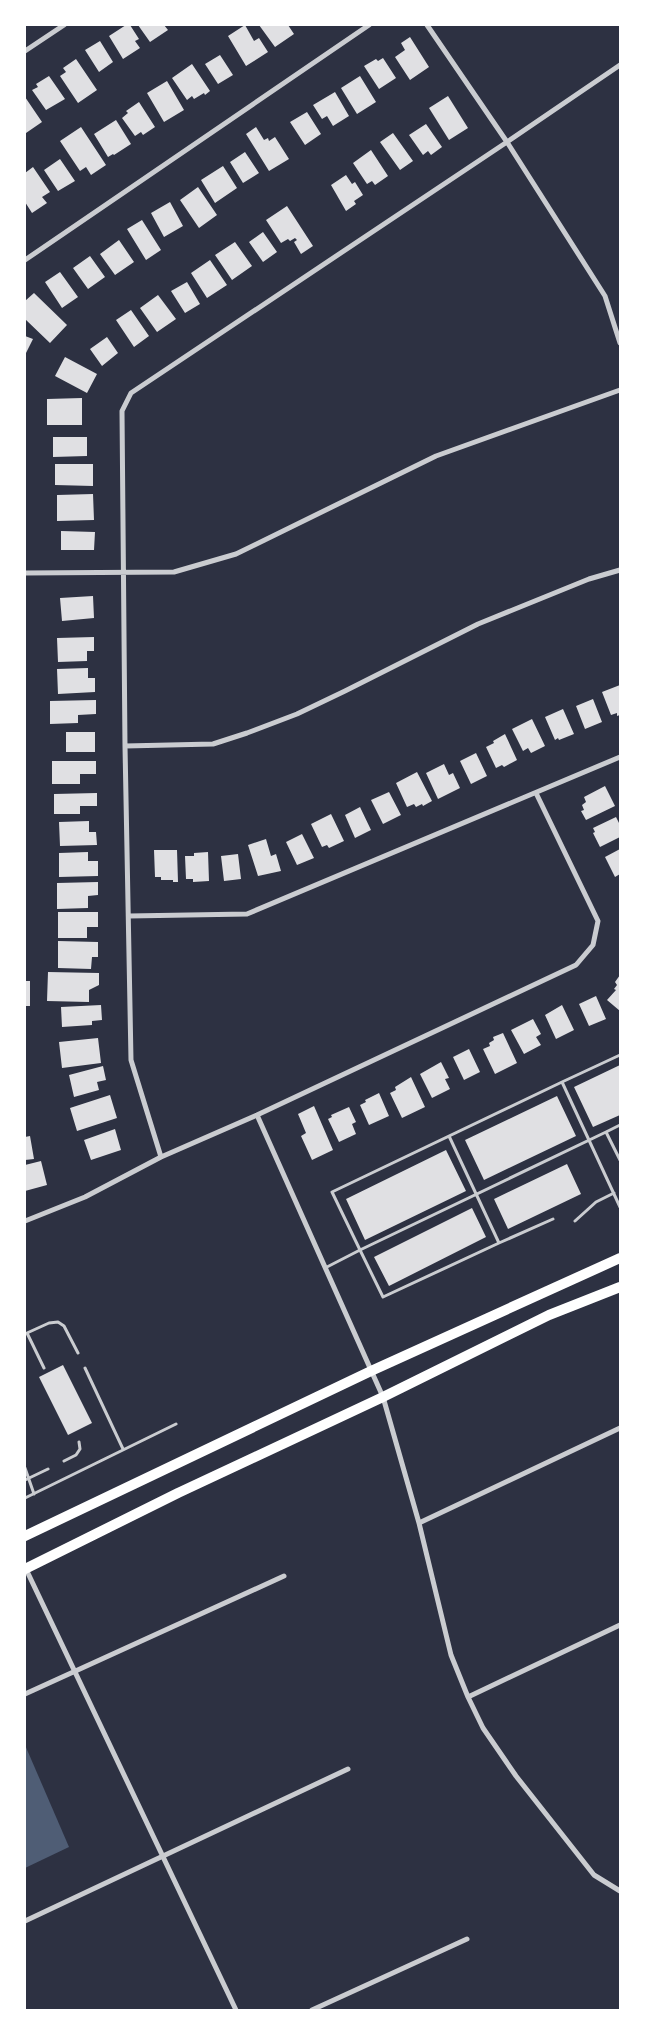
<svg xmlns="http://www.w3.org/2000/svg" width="645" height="2035" font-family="'Times New Roman',serif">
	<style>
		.water { fill: #4f5d75 }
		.building { fill: #e0e0e3 }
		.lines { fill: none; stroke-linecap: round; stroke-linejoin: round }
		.service { stroke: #caccd0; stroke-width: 3 }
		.minor { stroke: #caccd0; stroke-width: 5 }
		.secondary { stroke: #fff; stroke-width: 10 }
	</style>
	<rect width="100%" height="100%" fill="#2d3142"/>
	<!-- water -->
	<path class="water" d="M 25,1745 L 69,1847 L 25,1868 Z"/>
	<!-- building -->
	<path class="building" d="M 126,25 L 130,25 L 139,39 L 135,41 L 140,48 L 123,59 L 109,36 Z
		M 138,25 L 164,25 L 168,30 L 150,42 Z
		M 245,25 L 254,41 L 259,38 L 268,52 L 246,66 L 228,36 Z
		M 259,25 L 288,25 L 294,34 L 275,47 Z
		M 410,37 L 429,67 L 410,80 L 395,57 L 405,50 L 401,43 Z
		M 100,41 L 113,62 L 99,72 L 85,50 Z
		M 220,55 L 233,75 L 218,84 L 205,64 Z
		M 383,58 L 396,78 L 379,89 L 364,66 L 376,59 L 378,61 Z
		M 76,59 L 97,90 L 78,103 L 60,76 L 66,72 L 63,68 Z
		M 192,64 L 210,91 L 205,95 L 204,93 L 194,99 L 192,96 L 187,100 L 172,78 Z
		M 49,76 L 65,99 L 46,110 L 32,90 L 38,87 L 36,84 Z
		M 360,76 L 376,102 L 357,114 L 341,88 Z
		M 167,81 L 184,110 L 164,122 L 147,93 Z
		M 335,92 L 349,116 L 333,126 L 327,116 L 322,119 L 313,105 Z
		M 448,96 L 468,128 L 449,140 L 429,108 Z
		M 25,97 L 42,122 L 26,133 L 25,132 Z
		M 139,102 L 155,127 L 143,135 L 141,132 L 135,136 L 122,118 L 128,113 L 126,111 Z
		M 307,112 L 321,134 L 305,145 L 290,122 Z
		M 116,120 L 131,144 L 114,155 L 113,154 L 108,157 L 94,134 Z
		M 426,124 L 442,147 L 431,155 L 428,151 L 423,155 L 409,135 Z
		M 81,127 L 106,165 L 91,175 L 86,167 L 80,171 L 60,141 Z
		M 256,127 L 264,140 L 268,138 L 269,141 L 275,137 L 289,159 L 269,171 L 246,134 Z
		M 393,133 L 413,161 L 400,170 L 380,142 Z
		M 371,150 L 388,176 L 375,185 L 372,181 L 367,184 L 353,163 Z
		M 245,152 L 259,173 L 243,183 L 230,162 Z
		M 60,159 L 75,181 L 58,191 L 44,170 Z
		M 223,166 L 237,188 L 215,203 L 201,180 Z
		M 33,167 L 50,192 L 42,197 L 47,203 L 32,213 L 25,202 L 25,173 Z
		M 346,175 L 352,184 L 355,182 L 363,195 L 354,201 L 356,204 L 346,211 L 331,185 Z
		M 198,187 L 217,215 L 199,228 L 180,200 Z
		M 170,202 L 183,226 L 164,237 L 151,213 Z
		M 287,206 L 313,246 L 301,254 L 294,242 L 297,240 L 295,238 L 290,241 L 288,239 L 281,243 L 266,220 Z
		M 142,220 L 161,250 L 146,260 L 127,229 Z
		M 263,232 L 277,252 L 263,262 L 249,242 Z
		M 119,240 L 134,262 L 115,275 L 100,254 Z
		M 235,242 L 252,266 L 232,280 L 215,255 Z
		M 90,256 L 105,277 L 88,289 L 73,268 Z
		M 210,260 L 227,285 L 207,298 L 191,273 Z
		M 60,272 L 78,297 L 62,308 L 45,282 Z
		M 187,282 L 200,304 L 185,313 L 171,291 Z
		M 34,293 L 67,325 L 50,343 L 25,319 L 25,301 Z
		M 158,295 L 176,319 L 157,332 L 140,308 Z
		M 131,310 L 149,336 L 134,347 L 116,320 Z
		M 25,336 L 33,339 L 25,355 Z
		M 107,337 L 118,353 L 102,366 L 90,349 Z
		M 65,357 L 97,374 L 87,393 L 55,376 Z
		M 82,398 L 82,425 L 47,425 L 47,399 Z
		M 53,437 L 87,437 L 87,456 L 53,457 Z
		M 55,464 L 93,464 L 93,486 L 55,485 Z
		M 93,494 L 94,520 L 57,521 L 57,495 Z
		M 61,531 L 95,532 L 94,550 L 61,550 Z
		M 93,596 L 94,618 L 62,621 L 60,598 Z
		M 94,637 L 94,651 L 87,651 L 87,661 L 58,662 L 57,638 Z
		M 88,668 L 88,678 L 95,678 L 95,692 L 58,694 L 57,669 Z
		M 620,685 L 620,715 L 617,716 L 617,713 L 611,715 L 602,692 Z
		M 593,699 L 602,722 L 585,729 L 576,706 Z
		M 96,700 L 96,714 L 78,715 L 78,723 L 50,724 L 50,701 Z
		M 563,709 L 574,734 L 559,740 L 558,738 L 555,740 L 545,717 Z
		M 532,719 L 545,746 L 531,753 L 528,748 L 523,751 L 512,729 Z
		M 66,732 L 95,732 L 95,752 L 66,752 Z
		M 505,734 L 517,760 L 504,767 L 502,765 L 496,768 L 486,747 L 494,743 L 493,741 Z
		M 476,753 L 487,776 L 471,784 L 460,761 Z
		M 52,761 L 96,761 L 96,774 L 80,774 L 80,784 L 52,784 Z
		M 444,764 L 449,775 L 453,773 L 460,788 L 438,799 L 426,773 Z
		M 417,772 L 432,801 L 423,806 L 422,804 L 416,807 L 414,804 L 407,807 L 396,783 Z
		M 605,786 L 615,806 L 586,820 L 581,811 L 584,810 L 582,805 L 586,802 L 584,797 Z
		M 389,792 L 401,815 L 383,824 L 371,800 Z
		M 97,793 L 97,806 L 80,806 L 80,814 L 54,814 L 54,794 Z
		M 360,807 L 371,830 L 355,838 L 345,815 Z
		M 331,814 L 344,841 L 329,848 L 327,845 L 322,847 L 311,824 Z
		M 616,817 L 620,825 L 620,837 L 600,847 L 593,833 L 595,832 L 593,828 Z
		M 89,821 L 89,832 L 96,832 L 97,845 L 60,846 L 59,822 Z
		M 302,834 L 314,858 L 297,865 L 286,842 Z
		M 266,839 L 271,856 L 276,854 L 281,871 L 258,876 L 248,845 Z
		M 620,849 L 620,874 L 615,877 L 605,857 Z
		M 154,850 L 177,850 L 178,882 L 173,882 L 173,880 L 161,880 L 161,877 L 155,877 Z
		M 88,852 L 88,861 L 98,861 L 98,876 L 59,877 L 59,853 Z
		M 208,852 L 209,881 L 193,882 L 193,879 L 186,879 L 185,856 L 194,856 L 194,853 Z
		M 238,854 L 241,879 L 224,881 L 221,856 Z
		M 98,882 L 98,895 L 88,896 L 88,908 L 57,909 L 57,883 Z
		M 58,912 L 98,912 L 98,927 L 87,927 L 87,938 L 58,938 Z
		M 58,941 L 98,942 L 98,957 L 92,957 L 91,969 L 58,968 Z
		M 48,972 L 99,973 L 99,985 L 89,990 L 89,1002 L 47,1001 Z
		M 620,975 L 620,1011 L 607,1000 L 616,990 L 614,989 L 617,985 L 615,982 Z
		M 25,981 L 30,981 L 30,1006 L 25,1006 Z
		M 596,996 L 606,1019 L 589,1026 L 579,1004 Z
		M 101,1005 L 102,1020 L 92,1021 L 92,1025 L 62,1027 L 61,1007 Z
		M 562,1005 L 574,1030 L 556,1039 L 545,1015 Z
		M 533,1019 L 541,1034 L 536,1037 L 541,1045 L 524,1054 L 511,1030 Z
		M 503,1033 L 517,1063 L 495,1074 L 483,1049 L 490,1046 L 489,1043 L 494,1040 L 493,1037 Z
		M 98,1038 L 101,1063 L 62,1068 L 59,1042 Z
		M 469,1049 L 480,1072 L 464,1080 L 453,1057 Z
		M 441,1062 L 449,1078 L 445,1079 L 450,1089 L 432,1098 L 420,1074 Z
		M 620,1065 L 620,1115 L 593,1127 L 574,1087 Z
		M 103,1066 L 106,1080 L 97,1082 L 99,1090 L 74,1097 L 69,1075 Z
		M 411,1077 L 425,1107 L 402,1118 L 390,1093 L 396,1090 L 395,1087 Z
		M 379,1093 L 389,1116 L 369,1125 L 360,1105 L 366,1102 L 365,1100 Z
		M 110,1095 L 117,1118 L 77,1131 L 70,1108 Z
		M 557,1096 L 576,1136 L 484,1180 L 465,1140 Z
		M 314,1106 L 333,1150 L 312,1160 L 301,1136 L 306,1133 L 298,1114 Z
		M 349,1107 L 356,1122 L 352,1124 L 356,1134 L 339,1142 L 328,1119 L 332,1117 L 331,1115 Z
		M 115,1129 L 121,1150 L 91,1160 L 84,1140 Z
		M 30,1136 L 34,1159 L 25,1160 L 25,1137 Z
		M 446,1150 L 466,1191 L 365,1240 L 346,1199 Z
		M 41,1161 L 47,1185 L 25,1191 L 25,1165 Z
		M 567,1164 L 581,1194 L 508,1229 L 494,1199 Z
		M 472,1208 L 486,1237 L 389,1286 L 374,1257 Z
		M 63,1365 L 92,1423 L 68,1435 L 39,1377 Z"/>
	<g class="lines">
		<!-- service -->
		<path class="service" d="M 620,1055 L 562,1082 L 620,1207
			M 562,1082 L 332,1192 L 360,1250 L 606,1132
			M 620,1125 L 606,1132 L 620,1160
			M 575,1221 L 596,1202 L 614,1193
			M 499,1243 L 553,1219
			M 325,1268 L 360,1250 L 383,1297 L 499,1243 L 449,1136
			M 44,1368 L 27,1333 L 49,1323 L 58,1322 L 64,1326 L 78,1353
			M 85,1368 L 123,1449
			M 64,1461 L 76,1455 L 80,1449 L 79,1442
			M 25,1468 L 34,1494
			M 25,1480 L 48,1469
			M 25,1498 L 176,1424"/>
		<!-- minor -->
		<path class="minor" d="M 427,25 L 507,142 L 605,296 L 620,343
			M 25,51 L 64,25
			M 25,260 L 369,25
			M 25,573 L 174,572 L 236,554 L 436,456 L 620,390
			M 125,746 L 213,744 L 247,733 L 297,714 L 345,691 L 478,624 L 589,579 L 620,570
			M 129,916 L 247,914 L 620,757
			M 257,1115 L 383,1397 L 419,1523 L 451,1655 L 468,1697 L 483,1728 L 516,1776 L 594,1875 L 620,1891
			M 161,1157 L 131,1060 L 125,746 L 122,411 L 131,393 L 507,142 L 620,65
			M 25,1221 L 85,1197 L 161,1157 L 257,1115 L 576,965 L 593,945 L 598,921 L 536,793
			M 419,1523 L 620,1428
			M 25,1567 L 236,2010
			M 25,1694 L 284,1576
			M 468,1697 L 620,1625
			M 25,1921 L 348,1769
			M 312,2010 L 467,1939"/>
		<!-- secondary -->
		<path class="secondary" d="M 25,1536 L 371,1371 L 620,1258
			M 25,1569 L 178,1493 L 383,1397 L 549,1315 L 620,1287"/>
	</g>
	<!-- border -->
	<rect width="645" height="2035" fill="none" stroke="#ffffff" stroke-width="52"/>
</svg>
